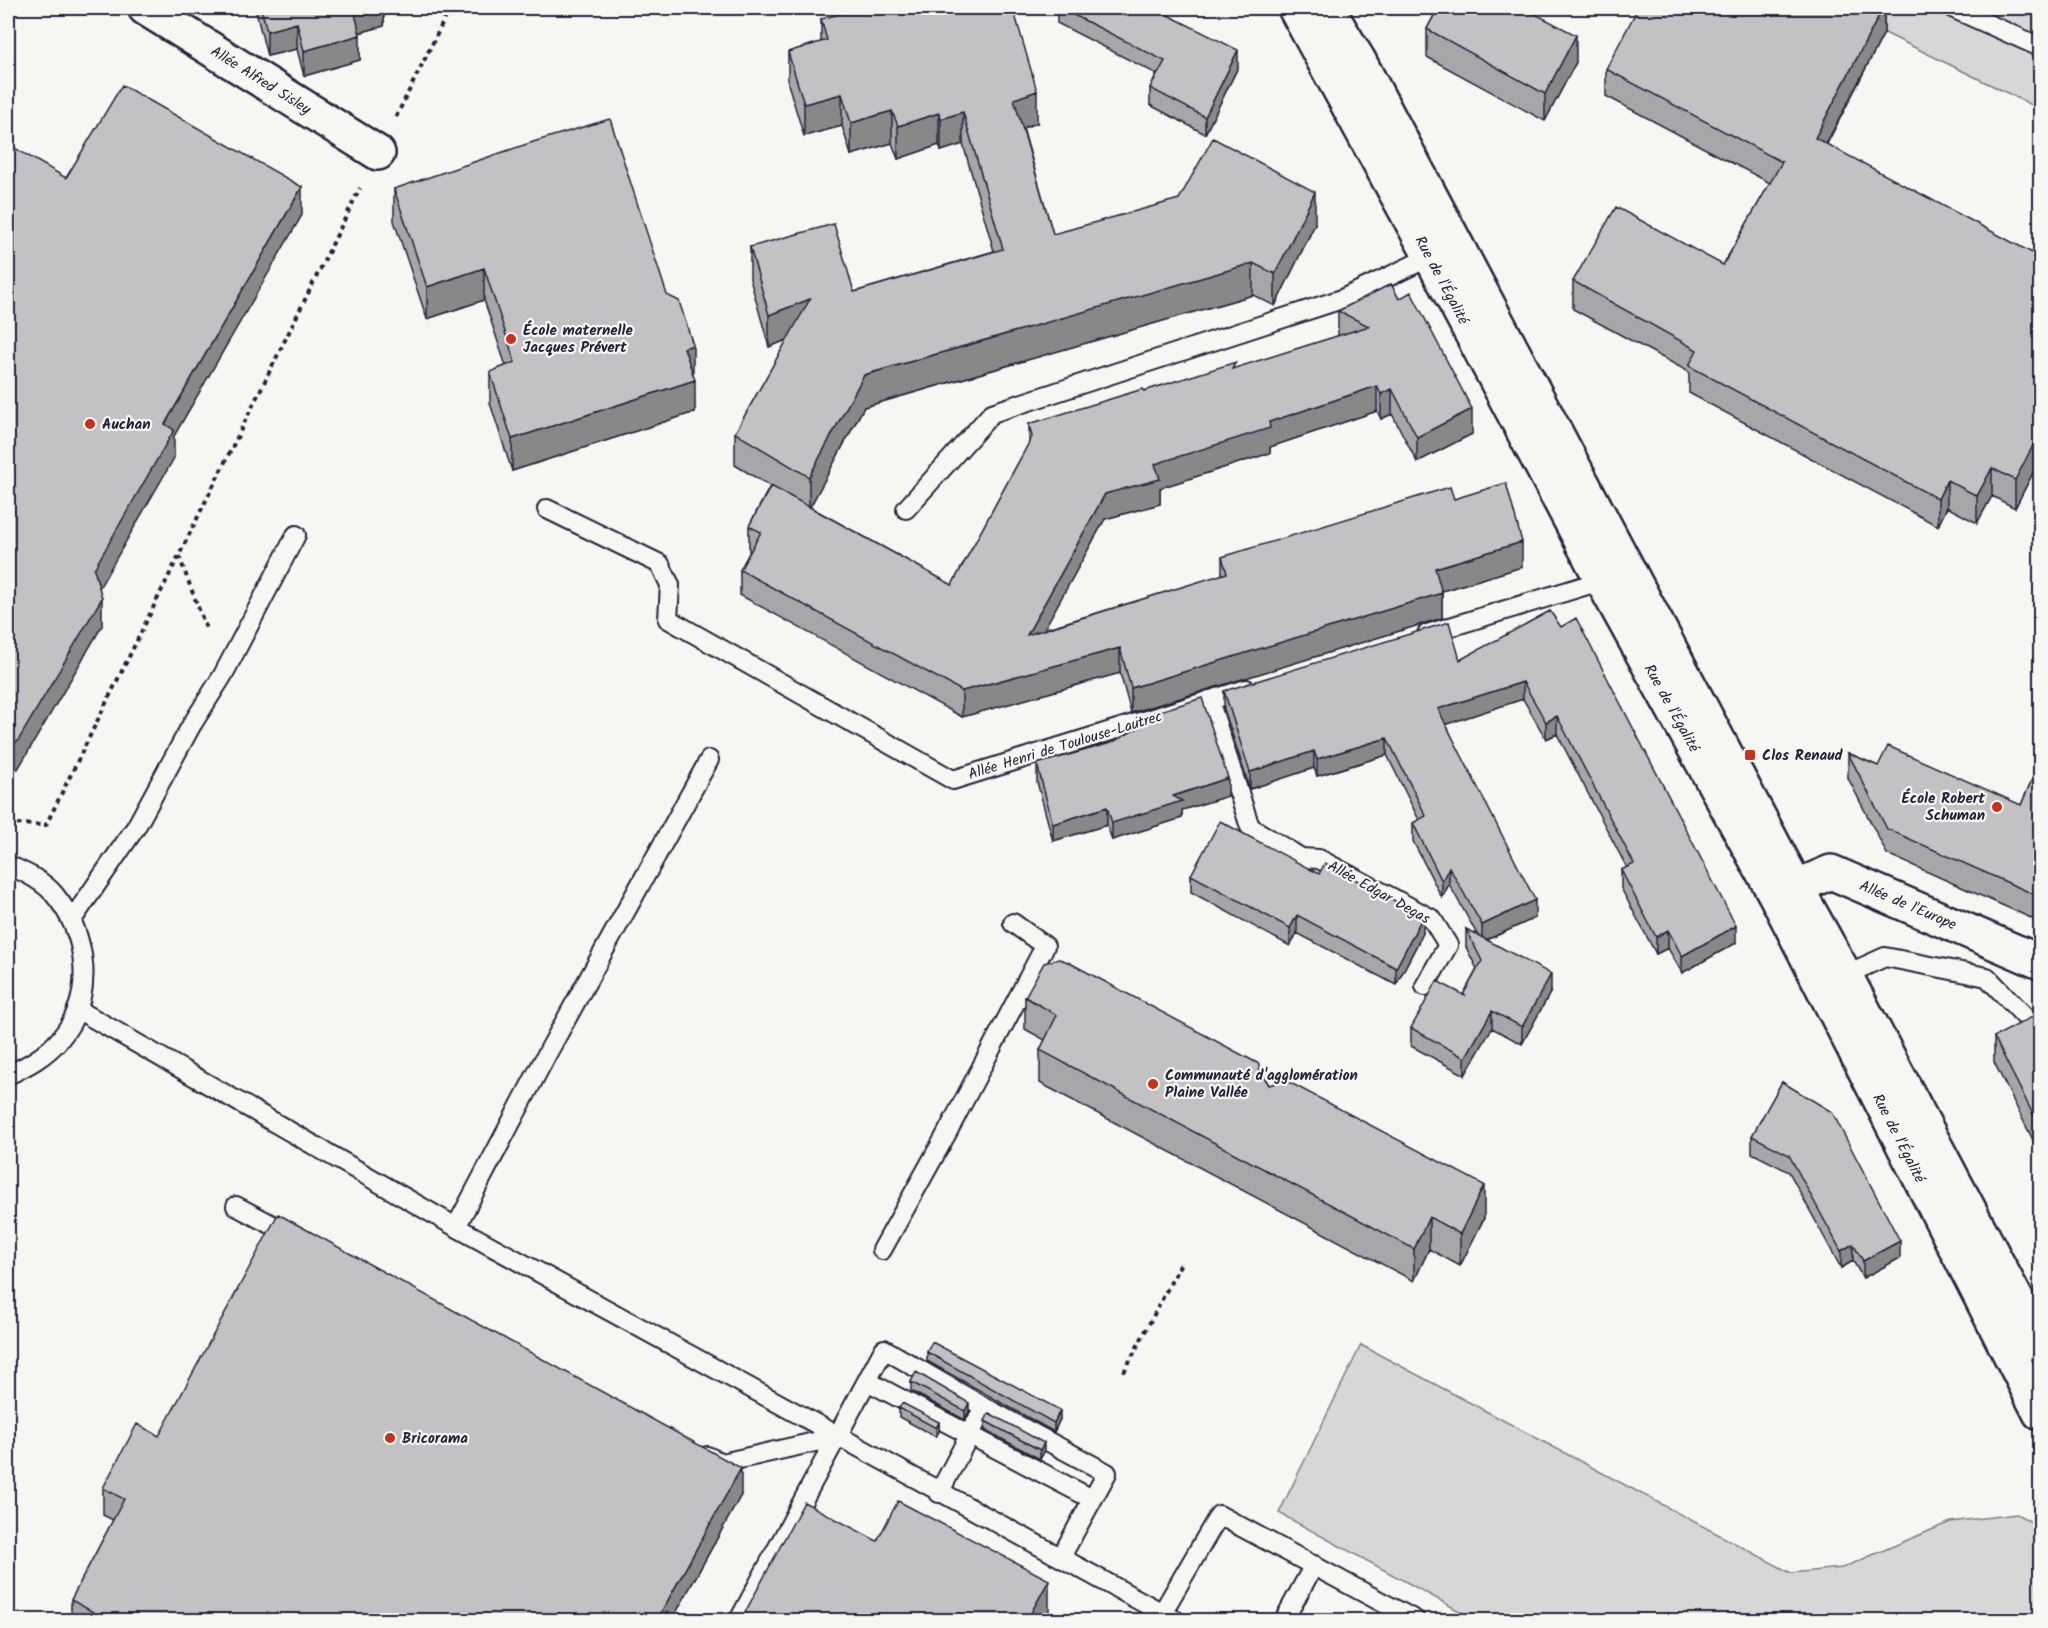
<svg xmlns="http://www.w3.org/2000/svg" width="2048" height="1628" font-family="Kalam,sans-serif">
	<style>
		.green { fill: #d7d7d7; stroke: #7c7c89; stroke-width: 1.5 }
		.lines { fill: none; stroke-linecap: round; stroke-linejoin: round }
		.lane-casing { stroke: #22223b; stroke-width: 22 }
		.street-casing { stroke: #22223b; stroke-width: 38 }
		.path { stroke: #22223b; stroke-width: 4; stroke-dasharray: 4.5 4.5; stroke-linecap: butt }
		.lane { stroke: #f6f6f2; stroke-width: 18 }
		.street { stroke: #f6f6f2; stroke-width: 33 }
		.wall { fill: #a7a7a9; stroke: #22223b; stroke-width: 1.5 }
		.shaded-wall { fill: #888889; stroke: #22223b; stroke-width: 1.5 }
		.building { fill: #c2c2c4; stroke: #22223b; stroke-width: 1.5 }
		.poi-dot { fill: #c8321e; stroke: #f6f6f2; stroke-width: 2 }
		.labels { text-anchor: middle; stroke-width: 4.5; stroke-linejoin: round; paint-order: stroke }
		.street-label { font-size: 15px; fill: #22223b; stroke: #f6f6f2 }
		.poi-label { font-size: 15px; font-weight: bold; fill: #22223b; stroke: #f6f6f2; text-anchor: start }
	</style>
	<rect width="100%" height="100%" fill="#f6f6f2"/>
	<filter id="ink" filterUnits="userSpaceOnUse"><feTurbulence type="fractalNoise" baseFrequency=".0167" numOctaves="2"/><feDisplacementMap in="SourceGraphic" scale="12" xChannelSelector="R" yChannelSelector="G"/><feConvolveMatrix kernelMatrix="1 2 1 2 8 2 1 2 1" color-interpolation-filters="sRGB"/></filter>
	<g filter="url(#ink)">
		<!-- green -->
		<path class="green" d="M 1834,8 L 2040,8 L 2040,109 Z
			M 1361,1345 L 1791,1573 L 1842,1568 L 1950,1522 L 2017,1514 L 2040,1527 L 2040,1620 L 1476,1620 L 1279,1513 Z"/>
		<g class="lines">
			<!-- lane casing -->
			<g class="lane-casing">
				<path id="lane" d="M 1952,8 L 2040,47
					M 547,509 L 660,564 L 670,585 L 668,619 L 953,780 L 1246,689
					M 906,509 L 992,413 L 1342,299 L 1438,253
					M 1427,634 L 1607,579
					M 1209,700 L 1250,827 L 1301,858 L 1319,859 L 1432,919 L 1448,945 L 1425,986
					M 8,865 C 24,872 42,880 54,894 C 88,935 96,996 60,1039 C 46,1056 27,1066 8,1075
					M 72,920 L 136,827 L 191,726 L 223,675 L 296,535
					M 1845,975 L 1885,957 L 1987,977 L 2040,1032
					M 77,1009 L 456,1227 L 1175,1620
					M 236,1206 L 293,1236
					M 456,1227 L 547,1054 L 709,760
					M 882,1250 L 947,1133 L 1045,946 L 1013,923
					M 867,1381 L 1092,1499
					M 707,1456 L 722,1463 L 837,1437
					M 939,1493 L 984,1407
					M 739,1620 L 884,1349 L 984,1407 L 1107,1473 L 1061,1557
					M 1158,1620 L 1219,1515 L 1415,1620
					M 1284,1620 L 1314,1565"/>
			</g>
			<!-- street casing -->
			<g class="street-casing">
				<path id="street" d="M 145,8 L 378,153
					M 1295,8 L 1431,257 L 1602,580 L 1776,896 L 2040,1413
					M 1327,8 L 1358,59 L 1796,887 L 1845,975 L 2040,1344
					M 1777,895 L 1831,872 L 2040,962"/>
			</g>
			<!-- path -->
			<path class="path" d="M 396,117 L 450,8
				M 179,556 L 207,631
				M 8,824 L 46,825 L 360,188
				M 1124,1372 L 1182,1261"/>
			<!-- lane -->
			<use href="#lane" class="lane"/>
			<!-- street -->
			<use href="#street" class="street"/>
		</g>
		<!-- wall -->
		<path class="wall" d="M 255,8 L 384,8 L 384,26 L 359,33 L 360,60 L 304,76 L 297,49 L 267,56 Z
			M 1057,8 L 1154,8 L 1238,67 L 1205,134 L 1150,105 L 1150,88 L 1157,74 L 1057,23 Z
			M 1438,8 L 1535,8 L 1533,12 L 1576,62 L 1545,121 L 1427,57 L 1427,29 Z
			M 1884,8 L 1884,33 L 1827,144 L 2039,453 L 2039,461 L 2015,508 L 1992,496 L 1977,523 L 1947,507 L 1938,526 L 1689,393 L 1689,372 L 1573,309 L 1573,281 L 1723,265 L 1770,183 L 1606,96 L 1606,69 Z
			M 821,19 L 1037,123 L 1023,128 L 1053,234 L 1315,224 L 1275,306 L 1253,295 L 864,407 L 810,507 L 952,585 L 1029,443 L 1029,424 L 1144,391 L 1236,368 L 1338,336 L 1338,311 L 1391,284 L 1472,434 L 1417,462 L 1392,414 L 1381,419 L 1377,411 L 1270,447 L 1270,453 L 1160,488 L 1160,504 L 1105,519 L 1044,629 L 1222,575 L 1222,557 L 1454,499 L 1522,567 L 1442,591 L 1442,618 L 1131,713 L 1120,673 L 962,717 L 740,595 L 740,570 L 750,551 L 749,551 L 749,526 L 770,486 L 735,465 L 735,433 L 787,340 L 769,347 L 750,279 L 750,247 L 854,292 L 994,251 L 963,144 L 941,151 L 939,145 L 898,159 L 892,143 L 851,155 L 842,126 L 804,136 L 788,84 L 788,52 L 821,42 Z
			M 394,189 L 693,375 L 695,412 L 512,471 L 490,403 L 490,372 L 506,366 L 484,300 L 427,319 L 394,221 Z
			M 1550,611 L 1736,943 L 1682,973 L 1668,948 L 1656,954 L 1621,888 L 1621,870 L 1627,868 L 1557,734 L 1546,739 L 1523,699 L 1446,724 L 1535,918 L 1487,940 L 1551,991 L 1522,1044 L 1492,1028 L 1465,1075 L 1411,1046 L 1411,1028 L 1463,995 L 1477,969 L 1466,947 L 1466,929 L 1478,936 L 1449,884 L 1442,898 L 1413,841 L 1413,823 L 1419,820 L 1387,755 L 1317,776 L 1314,768 L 1250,789 L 1224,709 L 1224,691 L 1460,660 Z
			M 1137,718 L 1228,796 L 1182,810 L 1182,818 L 1112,840 L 1107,825 L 1053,841 L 1037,782 L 1037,764 L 1111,743 L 1137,729 Z
			M 1848,753 L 1878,766 L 2021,805 L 2040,761 L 2040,922 L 1887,854 L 1848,778 Z
			M 1191,875 L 1423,933 L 1396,985 L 1297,933 L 1290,946 L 1191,892 Z
			M 1025,997 L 1259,1069 L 1269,1085 L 1484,1218 L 1460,1266 L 1429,1249 L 1414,1281 L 1040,1083 L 1040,1050 L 1045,1040 L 1025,1029 Z
			M 2040,1017 L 2040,1154 L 1994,1062 L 1994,1037 Z
			M 1782,1082 L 1900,1258 L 1863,1278 L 1853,1261 L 1841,1268 L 1789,1172 L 1752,1153 L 1752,1136 Z
			M 927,1352 L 1060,1419 L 1054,1432 L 927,1361 Z
			M 911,1382 L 969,1411 L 965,1420 L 911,1391 Z
			M 899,1408 L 939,1422 L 939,1431 L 936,1437 L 899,1417 Z
			M 985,1421 L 1044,1452 L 1040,1459 L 985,1430 Z
			M 159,1436 L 741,1495 L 672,1620 L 71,1620 L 71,1600 L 113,1520 L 103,1515 L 103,1488 Z"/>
		<!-- shaded-wall -->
		<path class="shaded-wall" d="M 360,8 L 384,8 L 384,26 L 354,34 L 354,9 Z
			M 1522,8 L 1535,8 L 1522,34 Z
			M 1883,8 L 1884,8 L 1884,33 L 1815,165 L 1815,138 Z
			M 297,23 L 297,49 L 267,56 L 267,31 Z
			M 360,35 L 360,60 L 304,76 L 304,51 Z
			M 1576,35 L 1576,62 L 1545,121 L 1545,94 Z
			M 1238,50 L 1238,67 L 1205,134 L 1205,117 Z
			M 1037,91 L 1037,123 L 1014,131 L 1014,99 Z
			M 842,94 L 842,126 L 804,136 L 804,104 Z
			M 892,111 L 892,143 L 851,155 L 851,123 Z
			M 963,112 L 963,144 L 941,151 L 941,119 Z
			M 939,113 L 939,145 L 898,159 L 898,126 Z
			M 302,187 L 302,215 L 174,436 L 174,458 L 94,597 L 94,569 L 165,424 Z
			M 1315,192 L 1315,224 L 1275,306 L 1275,274 Z
			M 1253,263 L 1253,295 L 864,407 L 809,509 L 809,477 L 864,375 Z
			M 484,268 L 484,300 L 427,319 L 427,287 Z
			M 810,299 L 810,331 L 769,347 L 769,315 Z
			M 693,345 L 693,376 L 684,348 Z
			M 695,380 L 695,412 L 512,471 L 512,439 Z
			M 1377,386 L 1377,411 L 1270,447 L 1270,453 L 1160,488 L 1160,504 L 1105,519 L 1027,660 L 1027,635 L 1105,494 L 1155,464 L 1269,422 Z
			M 1392,389 L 1392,414 L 1381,419 L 1381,394 Z
			M 1472,409 L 1472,434 L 1417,462 L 1417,437 Z
			M 2040,422 L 2040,450 L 2039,453 L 2039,461 L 2015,508 L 2015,480 Z
			M 1992,468 L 1992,496 L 1977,523 L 1977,496 Z
			M 1947,480 L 1947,507 L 1938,526 L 1938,499 Z
			M 1522,542 L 1522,567 L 1435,593 L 1435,568 Z
			M 1442,593 L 1442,618 L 1131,713 L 1131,688 Z
			M 102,598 L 102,626 L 18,769 L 8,773 L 8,745 Z
			M 1120,648 L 1120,673 L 962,717 L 962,691 Z
			M 1523,682 L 1523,699 L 1438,727 L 1438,709 Z
			M 1557,716 L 1557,734 L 1546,739 L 1546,722 Z
			M 1387,738 L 1387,755 L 1317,776 L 1317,759 Z
			M 1314,751 L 1314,768 L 1250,789 L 1250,772 Z
			M 1228,778 L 1228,796 L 1182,810 L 1182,818 L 1112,840 L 1112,823 L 1173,796 Z
			M 1107,807 L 1107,825 L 1053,841 L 1053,824 Z
			M 1449,867 L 1449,884 L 1442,898 L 1442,881 Z
			M 1535,900 L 1535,918 L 1482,942 L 1482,925 Z
			M 1297,915 L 1297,933 L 1290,946 L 1290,928 Z
			M 1423,916 L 1423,933 L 1396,985 L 1396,968 Z
			M 1736,926 L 1736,943 L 1682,973 L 1682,956 Z
			M 1668,930 L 1668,948 L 1656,954 L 1656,937 Z
			M 1551,974 L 1551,991 L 1522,1044 L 1522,1027 Z
			M 1492,1011 L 1492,1028 L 1465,1075 L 1465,1058 Z
			M 1484,1185 L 1484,1218 L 1460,1266 L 1460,1234 Z
			M 1429,1217 L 1429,1249 L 1414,1281 L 1414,1249 Z
			M 1900,1241 L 1900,1258 L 1863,1278 L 1863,1261 Z
			M 1853,1244 L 1853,1261 L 1841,1268 L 1841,1251 Z
			M 969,1403 L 969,1411 L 965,1420 L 965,1411 Z
			M 1060,1410 L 1060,1419 L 1054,1432 L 1054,1423 Z
			M 939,1422 L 939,1431 L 936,1437 L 936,1428 Z
			M 1044,1443 L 1044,1452 L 1040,1459 L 1040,1450 Z
			M 741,1468 L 741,1495 L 672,1620 L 657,1620 Z
			M 1049,1580 L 1049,1613 L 1045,1620 L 1027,1620 Z"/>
		<!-- building -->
		<path class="building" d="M 261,8 L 360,8 L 354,9 L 360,35 L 304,51 L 297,23 L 267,31 Z
			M 861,8 L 1001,8 L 1002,13 L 1014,11 L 1037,91 L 1014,99 L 1053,234 L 1179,199 L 1213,138 L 1315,192 L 1275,274 L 1253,263 L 864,375 L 809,477 L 735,433 L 810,299 L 769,315 L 750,247 L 834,224 L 854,292 L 1003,249 L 963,112 L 941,119 L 939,113 L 898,126 L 892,111 L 851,123 L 842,94 L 804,104 L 788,52 L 827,40 L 821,19 Z
			M 1060,8 L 1154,8 L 1238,50 L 1205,117 L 1150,88 L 1165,61 Z
			M 1438,8 L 1524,8 L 1576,35 L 1545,94 L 1427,29 Z
			M 1638,8 L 1883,8 L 1815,138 L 2040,257 L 2040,422 L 2036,432 L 2039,434 L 2015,480 L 1992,468 L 1977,496 L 1947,480 L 1938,499 L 1689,366 L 1697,350 L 1573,281 L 1616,207 L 1723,265 L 1782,162 L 1606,69 Z
			M 122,85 L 302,187 L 165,424 L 174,430 L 94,569 L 102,598 L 18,741 L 8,745 L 8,144 L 66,178 Z
			M 610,119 L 667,295 L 679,301 L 693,345 L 684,348 L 695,380 L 512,439 L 490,372 L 515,362 L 484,268 L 427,287 L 394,189 L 533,142 Z
			M 1391,284 L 1399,299 L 1411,292 L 1472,409 L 1417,437 L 1392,389 L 1381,394 L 1377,386 L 1269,422 L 1270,428 L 1155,464 L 1160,479 L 1105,494 L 1027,635 L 1227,573 L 1222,557 L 1450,487 L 1454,499 L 1506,483 L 1522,542 L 1435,568 L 1442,593 L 1131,688 L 1120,648 L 962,691 L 740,570 L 761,532 L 749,526 L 771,486 L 952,585 L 1032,437 L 1029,424 L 1143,389 L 1144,391 L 1236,362 L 1232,369 L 1369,326 L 1338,311 Z
			M 1550,611 L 1561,627 L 1576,618 L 1736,926 L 1682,956 L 1668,930 L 1656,937 L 1621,870 L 1634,864 L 1557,716 L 1546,722 L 1523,682 L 1438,709 L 1535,900 L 1482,925 L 1449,867 L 1442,881 L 1413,823 L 1426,816 L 1387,738 L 1317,759 L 1314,751 L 1250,772 L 1224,691 L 1449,622 L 1460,660 Z
			M 1202,698 L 1228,778 L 1173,796 L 1182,801 L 1112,823 L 1107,807 L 1053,824 L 1037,764 L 1111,743 L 1140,727 L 1137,718 Z
			M 1888,746 L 2021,805 L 2040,761 L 2040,897 L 1887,829 L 1848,753 L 1878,766 Z
			M 1220,821 L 1319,874 L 1325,863 L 1423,916 L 1396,968 L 1297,915 L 1290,928 L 1191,875 Z
			M 1466,929 L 1551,974 L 1522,1027 L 1492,1011 L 1465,1058 L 1411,1028 L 1437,981 L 1466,996 L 1463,995 L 1482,961 Z
			M 1059,959 L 1068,962 L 1259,1064 L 1259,1069 L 1269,1085 L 1285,1080 L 1484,1185 L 1460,1234 L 1429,1217 L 1414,1249 L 1040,1050 L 1057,1015 L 1025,997 L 1044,963 Z
			M 2034,1016 L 2040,1017 L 2040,1128 L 1994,1037 Z
			M 1782,1082 L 1832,1112 L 1900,1241 L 1863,1261 L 1853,1244 L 1841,1251 L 1789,1155 L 1752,1136 Z
			M 278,1214 L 741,1468 L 657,1620 L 108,1620 L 71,1600 L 124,1499 L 103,1488 L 137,1424 L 159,1436 Z
			M 932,1342 L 1060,1410 L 1054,1423 L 927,1352 Z
			M 916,1372 L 969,1403 L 965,1411 L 911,1382 Z
			M 902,1403 L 939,1422 L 936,1428 L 899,1408 Z
			M 989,1413 L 1044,1443 L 1040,1450 L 985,1421 Z
			M 898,1501 L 1049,1580 L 1027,1620 L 741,1620 L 804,1502 L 877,1541 Z"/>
	</g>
	<!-- markers -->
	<g class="poi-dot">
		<circle cx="511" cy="339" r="6"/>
		<circle cx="90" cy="424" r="6"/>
		<rect x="1744" y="749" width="12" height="12" rx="3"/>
		<circle cx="1997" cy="807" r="6"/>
		<circle cx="1153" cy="1084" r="6"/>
		<circle cx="390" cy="1438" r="6"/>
	</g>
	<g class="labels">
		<!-- street labels -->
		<g class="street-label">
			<text transform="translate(261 80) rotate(32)" y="5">Allée Alfred Sisley</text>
			<text transform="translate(1442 280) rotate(62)" y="5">Rue de l'Égalité</text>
			<text transform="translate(1672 708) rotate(61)" y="5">Rue de l'Égalité</text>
			<text transform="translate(1065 745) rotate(-17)" y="5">Allée Henri de Toulouse-Lautrec</text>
			<text transform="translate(1379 892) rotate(29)" y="5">Allée Edgar Degas</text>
			<text transform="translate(1908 905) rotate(23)" y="5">Allée de l'Europe</text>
			<text transform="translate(1899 1138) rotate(63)" y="5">Rue de l'Égalité</text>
		</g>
		<!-- poi labels -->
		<g class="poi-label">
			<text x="523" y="335">École maternelle<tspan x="523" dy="17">Jacques Prévert</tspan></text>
			<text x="102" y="429">Auchan</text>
			<text x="1762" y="760">Clos Renaud</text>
			<text x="1985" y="803" text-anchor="end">École Robert<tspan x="1985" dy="17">Schuman</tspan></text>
			<text x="1165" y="1080">Communauté d'agglomération<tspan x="1165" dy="17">Plaine Vallée</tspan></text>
			<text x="402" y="1443">Bricorama</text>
		</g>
	</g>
	<!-- margin -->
	<rect width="2048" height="1628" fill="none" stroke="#f6f6f2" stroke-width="30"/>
	<rect x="15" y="15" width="2018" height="1598" fill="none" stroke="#22223b" stroke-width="2" filter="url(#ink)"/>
</svg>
